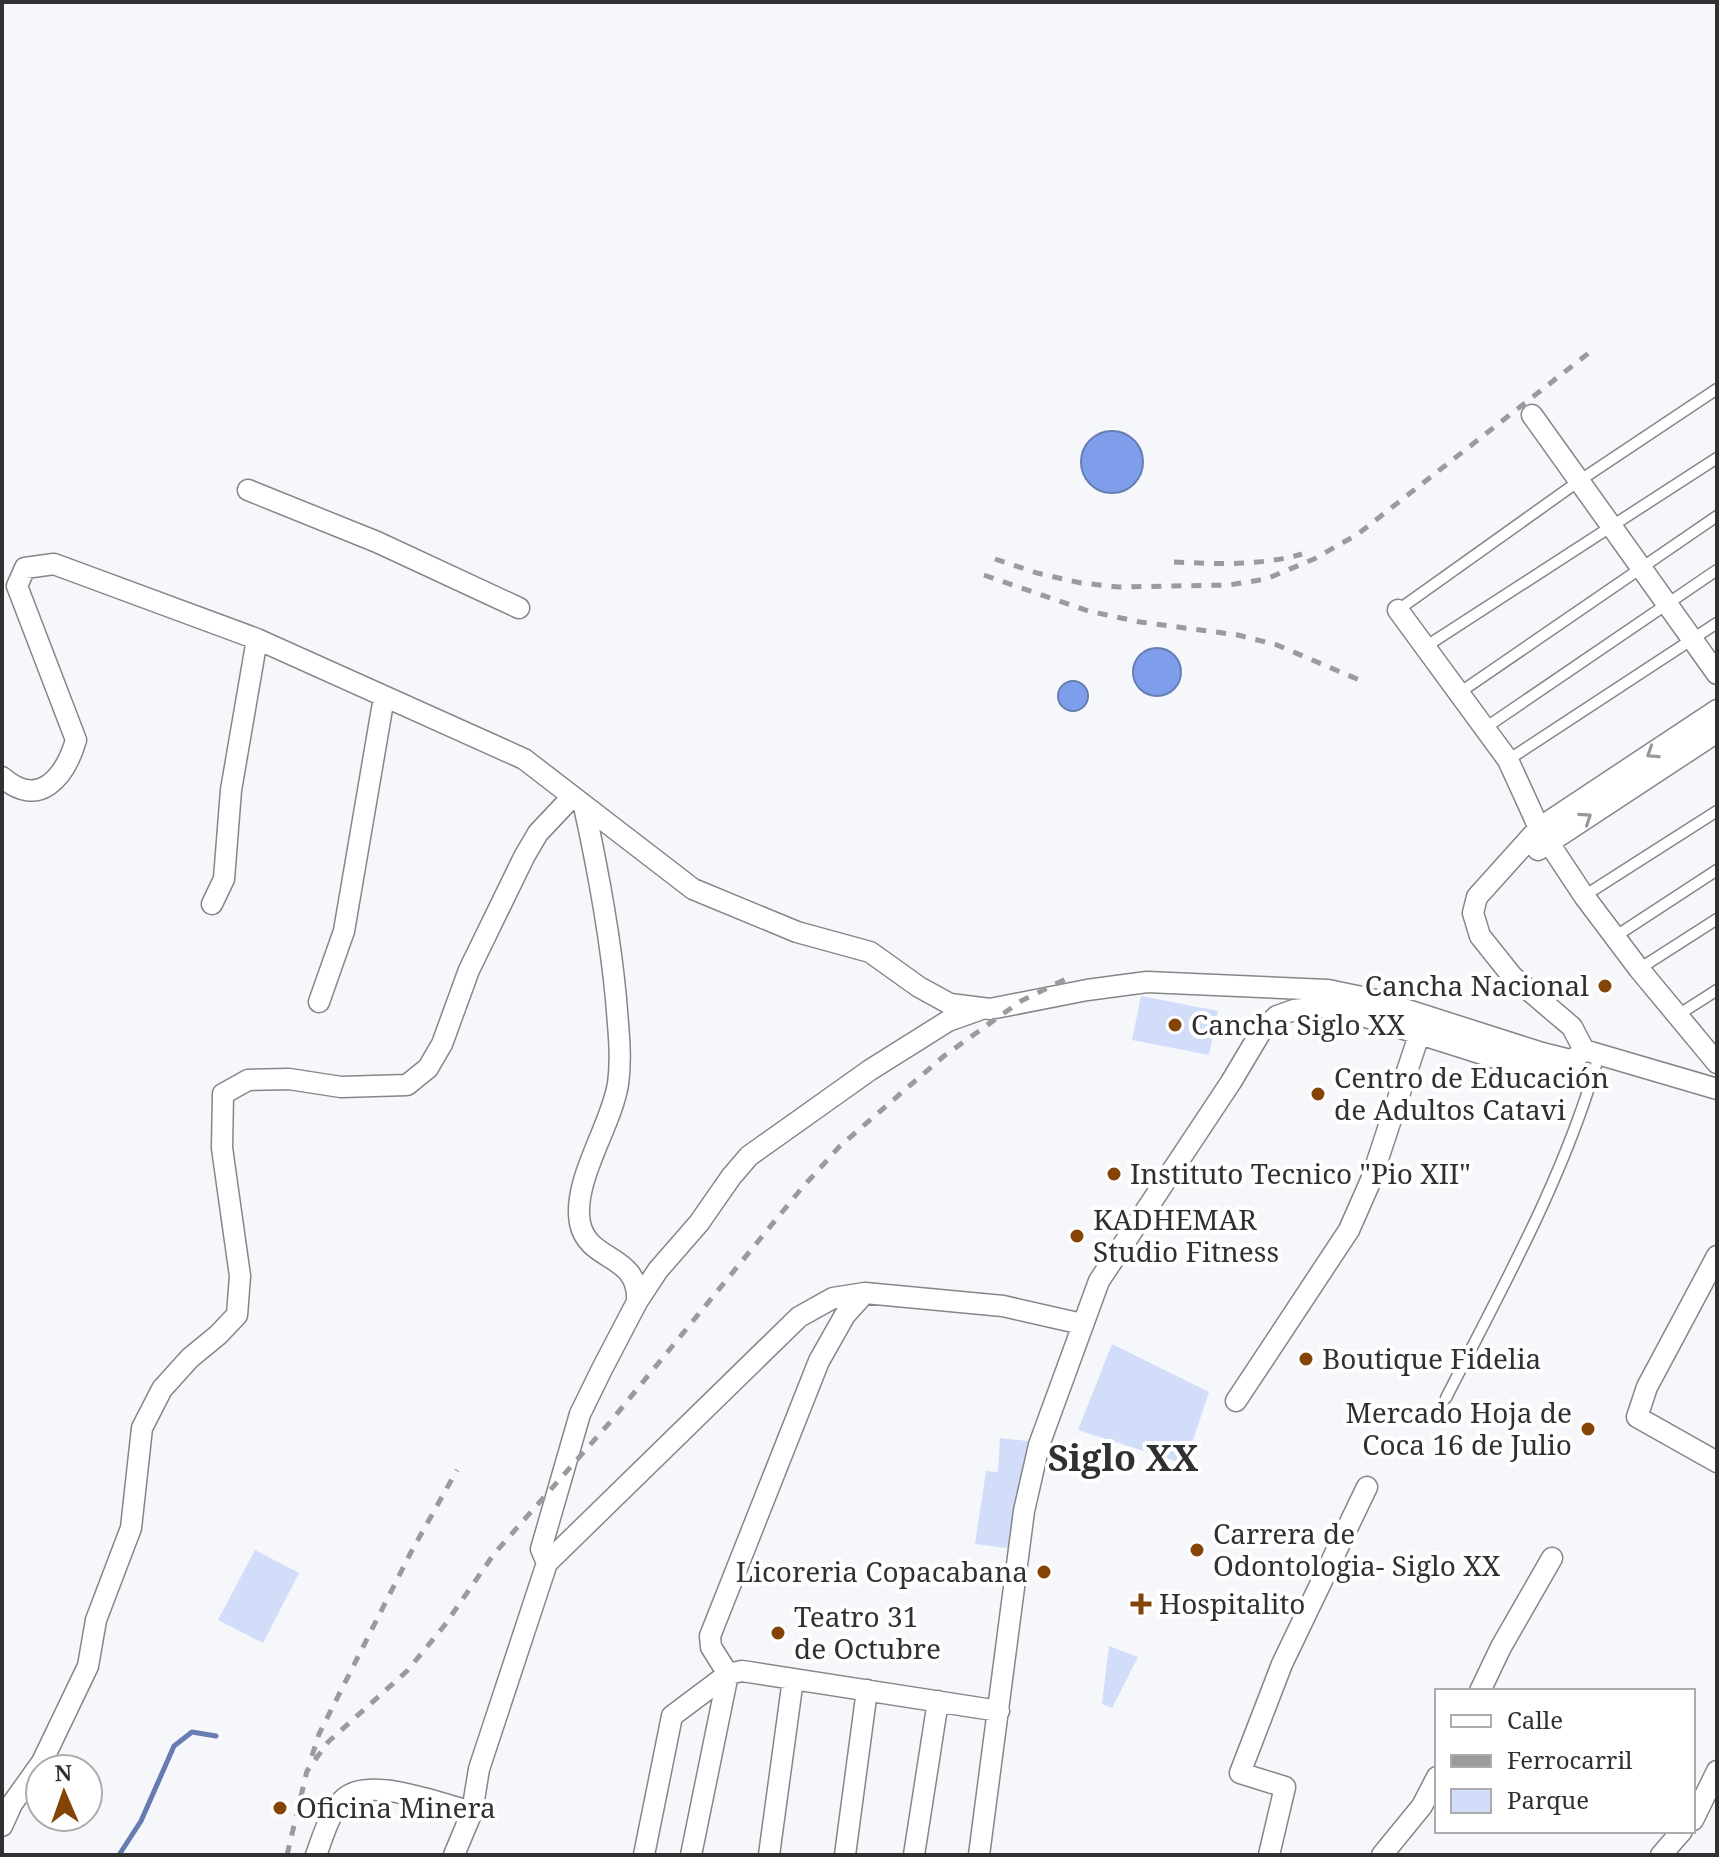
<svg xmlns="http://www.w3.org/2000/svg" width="1719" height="1857" font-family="'Noto Serif',serif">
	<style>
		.green { fill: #d1ddf9 }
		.water { fill: #7e9deb; stroke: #667cb3; stroke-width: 2 }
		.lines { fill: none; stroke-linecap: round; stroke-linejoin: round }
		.stream { stroke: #667cb3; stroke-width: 5 }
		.service-casing { stroke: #85868a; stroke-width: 13 }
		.minor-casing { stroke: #85868a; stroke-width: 23 }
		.service { stroke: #fff; stroke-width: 10 }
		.minor { stroke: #fff; stroke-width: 20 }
		.rail { stroke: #999b9d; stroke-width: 5; stroke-dasharray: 10 10; stroke-linecap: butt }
		.oneway { stroke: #979898 }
		.poi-dot { fill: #834405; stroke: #fff; stroke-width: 3 }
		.labels { text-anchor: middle; stroke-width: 8; stroke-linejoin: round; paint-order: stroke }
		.poi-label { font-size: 28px; fill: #2f3031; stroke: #fff; text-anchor: start }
		.district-label { font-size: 36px; font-weight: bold; fill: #2f3031; stroke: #fff }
	</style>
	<rect width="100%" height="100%" fill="#f5f7fa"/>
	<!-- green -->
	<path class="green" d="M 1141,996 L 1218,1011 L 1209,1055 L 1132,1040 Z
		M 1112,1344 L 1209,1392 L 1185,1464 L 1078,1430 Z
		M 1000,1438 L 1036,1442 L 1015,1549 L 975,1544 L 986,1471 L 998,1472 Z
		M 255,1550 L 299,1573 L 263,1643 L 218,1620 Z
		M 1109,1646 L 1138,1657 L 1112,1708 L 1102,1704 Z"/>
	<!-- water -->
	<path class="water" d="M1081 462a31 31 0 1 1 62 0a31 31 0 1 1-62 0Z
		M1133 672a24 24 0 1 1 48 0a24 24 0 1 1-48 0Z
		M1058 696a15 15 0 1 1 30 0a15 15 0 1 1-30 0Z"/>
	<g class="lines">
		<!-- stream -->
		<path class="stream" d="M 119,1855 L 141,1821 L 174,1746 L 192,1732 L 216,1736"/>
		<!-- service casing -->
		<g class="service-casing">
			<path id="service" d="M 1398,610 L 1579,481 L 1717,389
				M 1425,647 L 1717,458
				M 1459,693 L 1717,516
				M 1485,728 L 1717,570
				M 1508,760 L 1717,623
				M 1584,896 L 1717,811
				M 1616,936 L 1717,870
				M 1639,969 L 1717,919
				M 1678,1015 L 1717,990
				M 1446,1398 C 1503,1286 1565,1176 1599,1055"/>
		</g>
		<!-- minor casing -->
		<g class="minor-casing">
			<path id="minor" d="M 1532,415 L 1717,674
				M 248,490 L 377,542 L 519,608
				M 1398,610 L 1508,760 L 1539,828 L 1584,896 L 1639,969 L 1717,1063
				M 1717,710 L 1539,828 L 1477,897 L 1473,913 L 1480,936 L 1512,976 L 1572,1027 L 1584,1050 L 1717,1089
				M 2,777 C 39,810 65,777 76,740 L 17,586 L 25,568 L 54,564 L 257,639 L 524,759 L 693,889 L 797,932 L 870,952 L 919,987 L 950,1004 L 990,1009 L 1087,990 L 1147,982 L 1328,990 L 1376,1000 L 1542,1053 L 1574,1061
				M 584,806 C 598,870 610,934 616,999 C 618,1026 622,1056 618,1084 C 611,1127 572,1181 580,1223 C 588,1263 640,1253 637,1302
				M 1538,850 L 1717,732
				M 212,904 L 224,879 L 231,790 L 257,639
				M 319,1002 L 344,931 L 384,697
				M 1717,1256 L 1647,1387 L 1637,1417 L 1717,1462
				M 1236,1401 L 1349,1230 L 1371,1180 L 1419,1035
				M 547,1563 L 541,1549 L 580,1414 L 602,1369 L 637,1302 L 658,1270 L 699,1223 L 731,1177 L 749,1156 L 870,1070 L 948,1021 L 979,1010
				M 1480,1691 L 1501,1647 L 1552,1558
				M 1693,1820 L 1717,1771
				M 2,1826 L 12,1804 L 42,1762 L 88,1666 L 96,1620 L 131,1528 L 142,1428 L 162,1389 L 190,1358 L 218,1335 L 237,1315 L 240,1276 L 222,1148 L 223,1094 L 248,1080 L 289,1079 L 341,1087 L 407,1085 L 428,1068 L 442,1044 L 469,970 L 524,857 L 538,833 L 572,797
				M 316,1855 C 323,1837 331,1805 349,1795 C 377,1779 442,1804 472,1812
				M 454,1855 L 472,1812 L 479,1769 L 547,1563 L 799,1317 L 833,1298 L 865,1293 L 1003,1306 L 1082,1324
				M 644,1855 L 672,1716 L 728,1674 L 742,1671 L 999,1711
				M 691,1855 L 728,1674 L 711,1647 L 710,1636 L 819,1361 L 845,1315 L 865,1293
				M 769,1855 L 793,1679
				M 845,1855 L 867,1690
				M 914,1855 L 938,1701
				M 979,1855 L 1024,1511 L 1039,1445 L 1099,1281 L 1231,1082 L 1262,1030 L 1277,1016 L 1294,1010 L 1320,1007 L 1350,1012 L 1527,1068 L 1563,1069 L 1584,1050
				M 1269,1855 L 1285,1787 L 1240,1773 L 1282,1664 L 1367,1487
				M 1382,1855 L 1422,1806 L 1437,1777
				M 1661,1855 L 1682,1831"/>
		</g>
		<!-- service -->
		<use href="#service" class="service"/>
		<!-- minor -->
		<use href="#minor" class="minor"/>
		<!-- rail -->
		<path class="rail" d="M 995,559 L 1037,573 L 1081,583 L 1119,587 L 1229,585 L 1266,579 L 1314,559 L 1358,534 L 1590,352
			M 1174,562 C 1218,564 1259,566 1302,554
			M 984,575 L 1088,611 L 1140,622 L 1238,635 L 1277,645 L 1364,682
			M 312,1756 L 319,1734 L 410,1554 L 457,1470
			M 287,1855 L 307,1771 L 328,1742 L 407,1671 L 444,1626 L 494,1554 L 611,1421 L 801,1189 L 840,1146 L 944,1056 L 1021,1001 L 1068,978"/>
	</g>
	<!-- one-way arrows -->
	<defs><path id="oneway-chevron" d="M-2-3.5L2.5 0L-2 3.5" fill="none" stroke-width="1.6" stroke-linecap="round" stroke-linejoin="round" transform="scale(2)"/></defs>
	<g class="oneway">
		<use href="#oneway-chevron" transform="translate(1652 753) rotate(147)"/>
		<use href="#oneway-chevron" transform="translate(1586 818) rotate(-34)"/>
	</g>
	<!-- markers -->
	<g class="poi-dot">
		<circle cx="1605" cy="986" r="8"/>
		<circle cx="1175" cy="1025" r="8"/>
		<circle cx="1318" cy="1094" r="8"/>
		<circle cx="1114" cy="1174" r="8"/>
		<circle cx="1077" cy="1236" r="8"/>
		<circle cx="1306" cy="1359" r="8"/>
		<circle cx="1588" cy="1429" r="8"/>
		<circle cx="1197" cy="1550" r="8"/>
		<circle cx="1044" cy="1572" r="8"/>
		<path d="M1137 1592h8v8h8v8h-8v8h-8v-8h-8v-8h8z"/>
		<circle cx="778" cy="1633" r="8"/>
		<circle cx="280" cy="1808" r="8"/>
	</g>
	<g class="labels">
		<!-- poi labels -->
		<g class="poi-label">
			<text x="1589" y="996" text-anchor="end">Cancha Nacional</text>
			<text x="1191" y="1035">Cancha Siglo XX</text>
			<text x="1334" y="1088">Centro de Educación<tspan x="1334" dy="32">de Adultos Catavi</tspan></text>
			<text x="1130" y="1184">Instituto Tecnico "Pio XII"</text>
			<text x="1093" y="1230">KADHEMAR<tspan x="1093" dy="32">Studio Fitness</tspan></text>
			<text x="1322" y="1369">Boutique Fidelia</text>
			<text x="1572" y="1423" text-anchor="end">Mercado Hoja de<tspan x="1572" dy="32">Coca 16 de Julio</tspan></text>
			<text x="1213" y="1544">Carrera de<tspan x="1213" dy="32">Odontologia- Siglo XX</tspan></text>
			<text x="1028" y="1582" text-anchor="end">Licoreria Copacabana</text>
			<text x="1159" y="1614">Hospitalito</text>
			<text x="794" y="1627">Teatro 31<tspan x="794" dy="32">de Octubre</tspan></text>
			<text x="296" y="1818">Oficina Minera</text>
		</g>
		<!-- district labels -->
		<g class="district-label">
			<text x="1123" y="1471">Siglo XX</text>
		</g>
	</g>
	<!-- border -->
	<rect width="1719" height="1857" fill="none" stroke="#2f3031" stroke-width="8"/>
	<!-- legend -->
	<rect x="1435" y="1689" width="260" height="144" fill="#ffffff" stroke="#acacad" stroke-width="2"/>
	<rect x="1451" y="1715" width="40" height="12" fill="#ffffff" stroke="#acacad" stroke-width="2"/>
	<text x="1507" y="1729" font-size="24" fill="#2f3031">Calle</text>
	<rect x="1451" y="1755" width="40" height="12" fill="#999b9d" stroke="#acacad" stroke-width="2"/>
	<text x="1507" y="1769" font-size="24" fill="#2f3031">Ferrocarril</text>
	<rect x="1451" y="1789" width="40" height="24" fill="#d1ddf9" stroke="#acacad" stroke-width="2"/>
	<text x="1507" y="1809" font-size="24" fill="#2f3031">Parque</text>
	<!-- north arrow -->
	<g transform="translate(64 1793) rotate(358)"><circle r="38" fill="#ffffff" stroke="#acacad" stroke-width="2"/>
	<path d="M0-6L14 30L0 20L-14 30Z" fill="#834405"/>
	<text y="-12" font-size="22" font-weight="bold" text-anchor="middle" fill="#2f3031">N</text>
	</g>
</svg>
